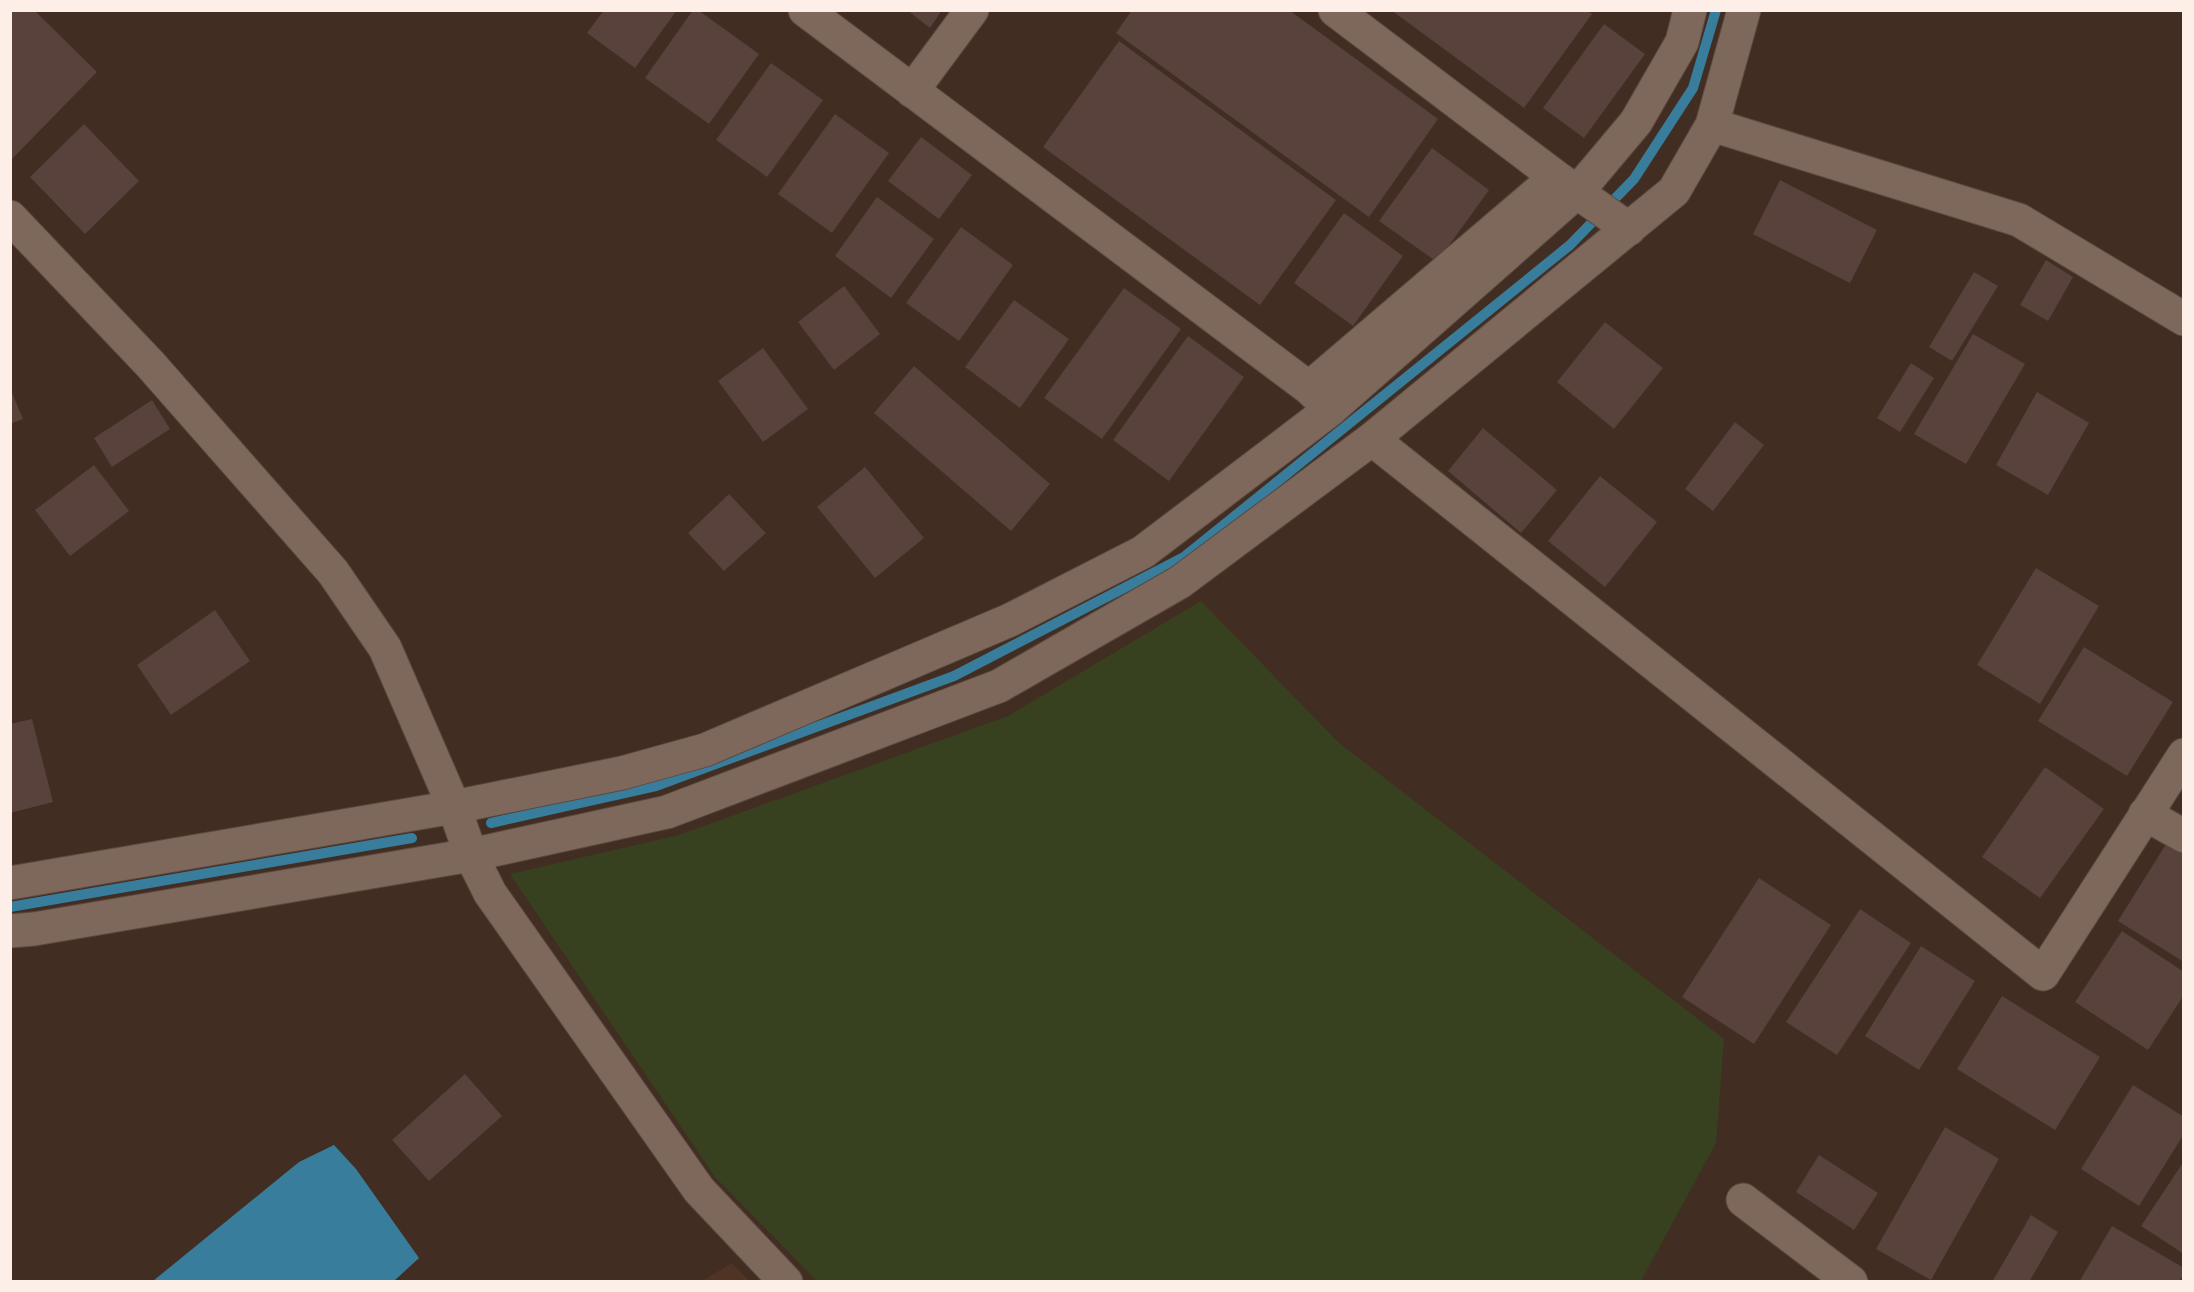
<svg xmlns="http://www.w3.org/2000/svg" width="2194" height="1292" font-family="'Sofia Sans Condensed',sans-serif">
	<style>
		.built { fill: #4f3426 }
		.green { fill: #38411f }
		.water { fill: #397d9c }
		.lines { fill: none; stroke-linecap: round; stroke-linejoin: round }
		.stream { stroke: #397d9c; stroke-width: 10 }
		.building { fill: #59413c }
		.minor-casing { stroke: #5a4940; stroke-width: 35 }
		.minor { stroke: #7e675b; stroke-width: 33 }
	</style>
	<rect width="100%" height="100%" fill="#412d22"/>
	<!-- built -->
	<path class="built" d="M 732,1263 L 749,1281 L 702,1281 Z"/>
	<!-- green -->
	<path class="green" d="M 1201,601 L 1339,743 L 1724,1039 L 1716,1143 L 1641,1281 L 817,1281 L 715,1177 L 510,874 L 679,835 L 1008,716 Z"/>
	<!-- water -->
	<path class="water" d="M 334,1145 L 356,1169 L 419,1258 L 394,1281 L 153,1281 L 299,1162 Z"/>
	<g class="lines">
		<!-- stream -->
		<path class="stream" d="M 491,823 L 656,786 L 954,676 L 1184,557 L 1570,245 L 1634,179 L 1693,88 L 1716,10
			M 10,907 L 412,838"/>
	</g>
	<!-- building -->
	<path class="building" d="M 10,10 L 34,10 L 97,72 L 10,161 Z
		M 604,10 L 677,10 L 635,68 L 587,33 Z
		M 693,10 L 698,10 L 759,54 L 709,124 L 645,78 Z
		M 907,10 L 942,10 L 930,28 Z
		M 1132,10 L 1289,10 L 1438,119 L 1369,217 L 1116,33 Z
		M 1391,10 L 1587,10 L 1592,14 L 1524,108 Z
		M 1604,24 L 1645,54 L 1584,138 L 1543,108 Z
		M 1119,41 L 1336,200 L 1260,305 L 1043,147 Z
		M 771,63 L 823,100 L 767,177 L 716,140 Z
		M 835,114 L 889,153 L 832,233 L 778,194 Z
		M 84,124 L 139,181 L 85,234 L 30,177 Z
		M 921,137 L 972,175 L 939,219 L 888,181 Z
		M 1432,148 L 1489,190 L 1437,262 L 1379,221 Z
		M 1780,180 L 1877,230 L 1850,283 L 1753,234 Z
		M 877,197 L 934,239 L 891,298 L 835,256 Z
		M 1344,213 L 1403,256 L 1353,326 L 1294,283 Z
		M 961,227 L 1013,265 L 959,341 L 906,303 Z
		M 2046,260 L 2073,277 L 2048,321 L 2020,305 Z
		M 1974,272 L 1998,286 L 1952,361 L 1929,347 Z
		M 844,286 L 880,334 L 834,370 L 798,322 Z
		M 1124,288 L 1181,329 L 1102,439 L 1044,398 Z
		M 1014,300 L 1069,339 L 1020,408 L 965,367 Z
		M 1605,322 L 1663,368 L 1614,429 L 1557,382 Z
		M 1973,334 L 2025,364 L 1966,464 L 1914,434 Z
		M 1188,336 L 1244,377 L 1169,481 L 1113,440 Z
		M 763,348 L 808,409 L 763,442 L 718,381 Z
		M 1911,363 L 1934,378 L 1900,432 L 1877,418 Z
		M 914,366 L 1050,484 L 1011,531 L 874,413 Z
		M 10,388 L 23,419 L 10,424 Z
		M 2037,392 L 2089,423 L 2048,495 L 1996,465 Z
		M 152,400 L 170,429 L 112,467 L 94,438 Z
		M 1735,422 L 1764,445 L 1713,511 L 1685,489 Z
		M 1483,428 L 1557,490 L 1521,533 L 1448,471 Z
		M 94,465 L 129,511 L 70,556 L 35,510 Z
		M 865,467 L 924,538 L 875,578 L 817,507 Z
		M 1600,476 L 1657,522 L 1605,587 L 1548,541 Z
		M 729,494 L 766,533 L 724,571 L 688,533 Z
		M 2036,568 L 2099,606 L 2040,704 L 1977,665 Z
		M 215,610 L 250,661 L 171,715 L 137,665 Z
		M 2084,647 L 2173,702 L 2127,776 L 2038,721 Z
		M 32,719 L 53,802 L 10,813 L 10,724 Z
		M 2045,767 L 2104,809 L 2040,898 L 1982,857 Z
		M 2168,841 L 2184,851 L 2184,962 L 2118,921 Z
		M 1759,878 L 1831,925 L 1754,1044 L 1682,997 Z
		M 1860,909 L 1911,943 L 1837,1055 L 1786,1022 Z
		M 2122,931 L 2184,972 L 2184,995 L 2148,1050 L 2075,1002 Z
		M 1921,946 L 1975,981 L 1919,1070 L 1865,1036 Z
		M 2002,996 L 2100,1057 L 2055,1130 L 1957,1069 Z
		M 465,1074 L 502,1116 L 429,1181 L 392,1140 Z
		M 2133,1085 L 2184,1117 L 2184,1134 L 2139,1206 L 2081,1169 Z
		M 1945,1127 L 1999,1159 L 1931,1280 L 1876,1249 Z
		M 1819,1155 L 1878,1193 L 1854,1230 L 1796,1192 Z
		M 2184,1161 L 2184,1254 L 2141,1226 Z
		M 2031,1215 L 2058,1232 L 2029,1282 L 1992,1282 Z
		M 2112,1226 L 2184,1268 L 2184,1274 L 2179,1282 L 2079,1282 Z"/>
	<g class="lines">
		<!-- minor casing -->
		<g class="minor-casing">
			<path id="minor" d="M 805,10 L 1309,388 L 1331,409
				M 1335,10 L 1556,177 L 1629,229
				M 912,91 L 972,10
				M 1712,125 L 2019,220 L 2184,319
				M 10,217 L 150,364 L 333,572 L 385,648 L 454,807 L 471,855 L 490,893 L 699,1190 L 786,1282
				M 1309,388 L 1556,177
				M 1372,439 L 2043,974 L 2184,755
				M 2145,814 L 2184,836
				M 10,883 L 454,807 L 622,773 L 705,750 L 1010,620 L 1143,552 L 1331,409 L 1578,191 L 1636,122 L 1682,42 L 1690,10
				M 10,931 L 34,929 L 471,855 L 667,812 L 999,686 L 1180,582 L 1372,439 L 1674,191 L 1712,125 L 1744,10
				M 1743,1200 L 1851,1282"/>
		</g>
		<!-- minor -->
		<use href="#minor" class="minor"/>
	</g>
	<!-- border -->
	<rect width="2194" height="1292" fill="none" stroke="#fdefe8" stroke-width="24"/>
</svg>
